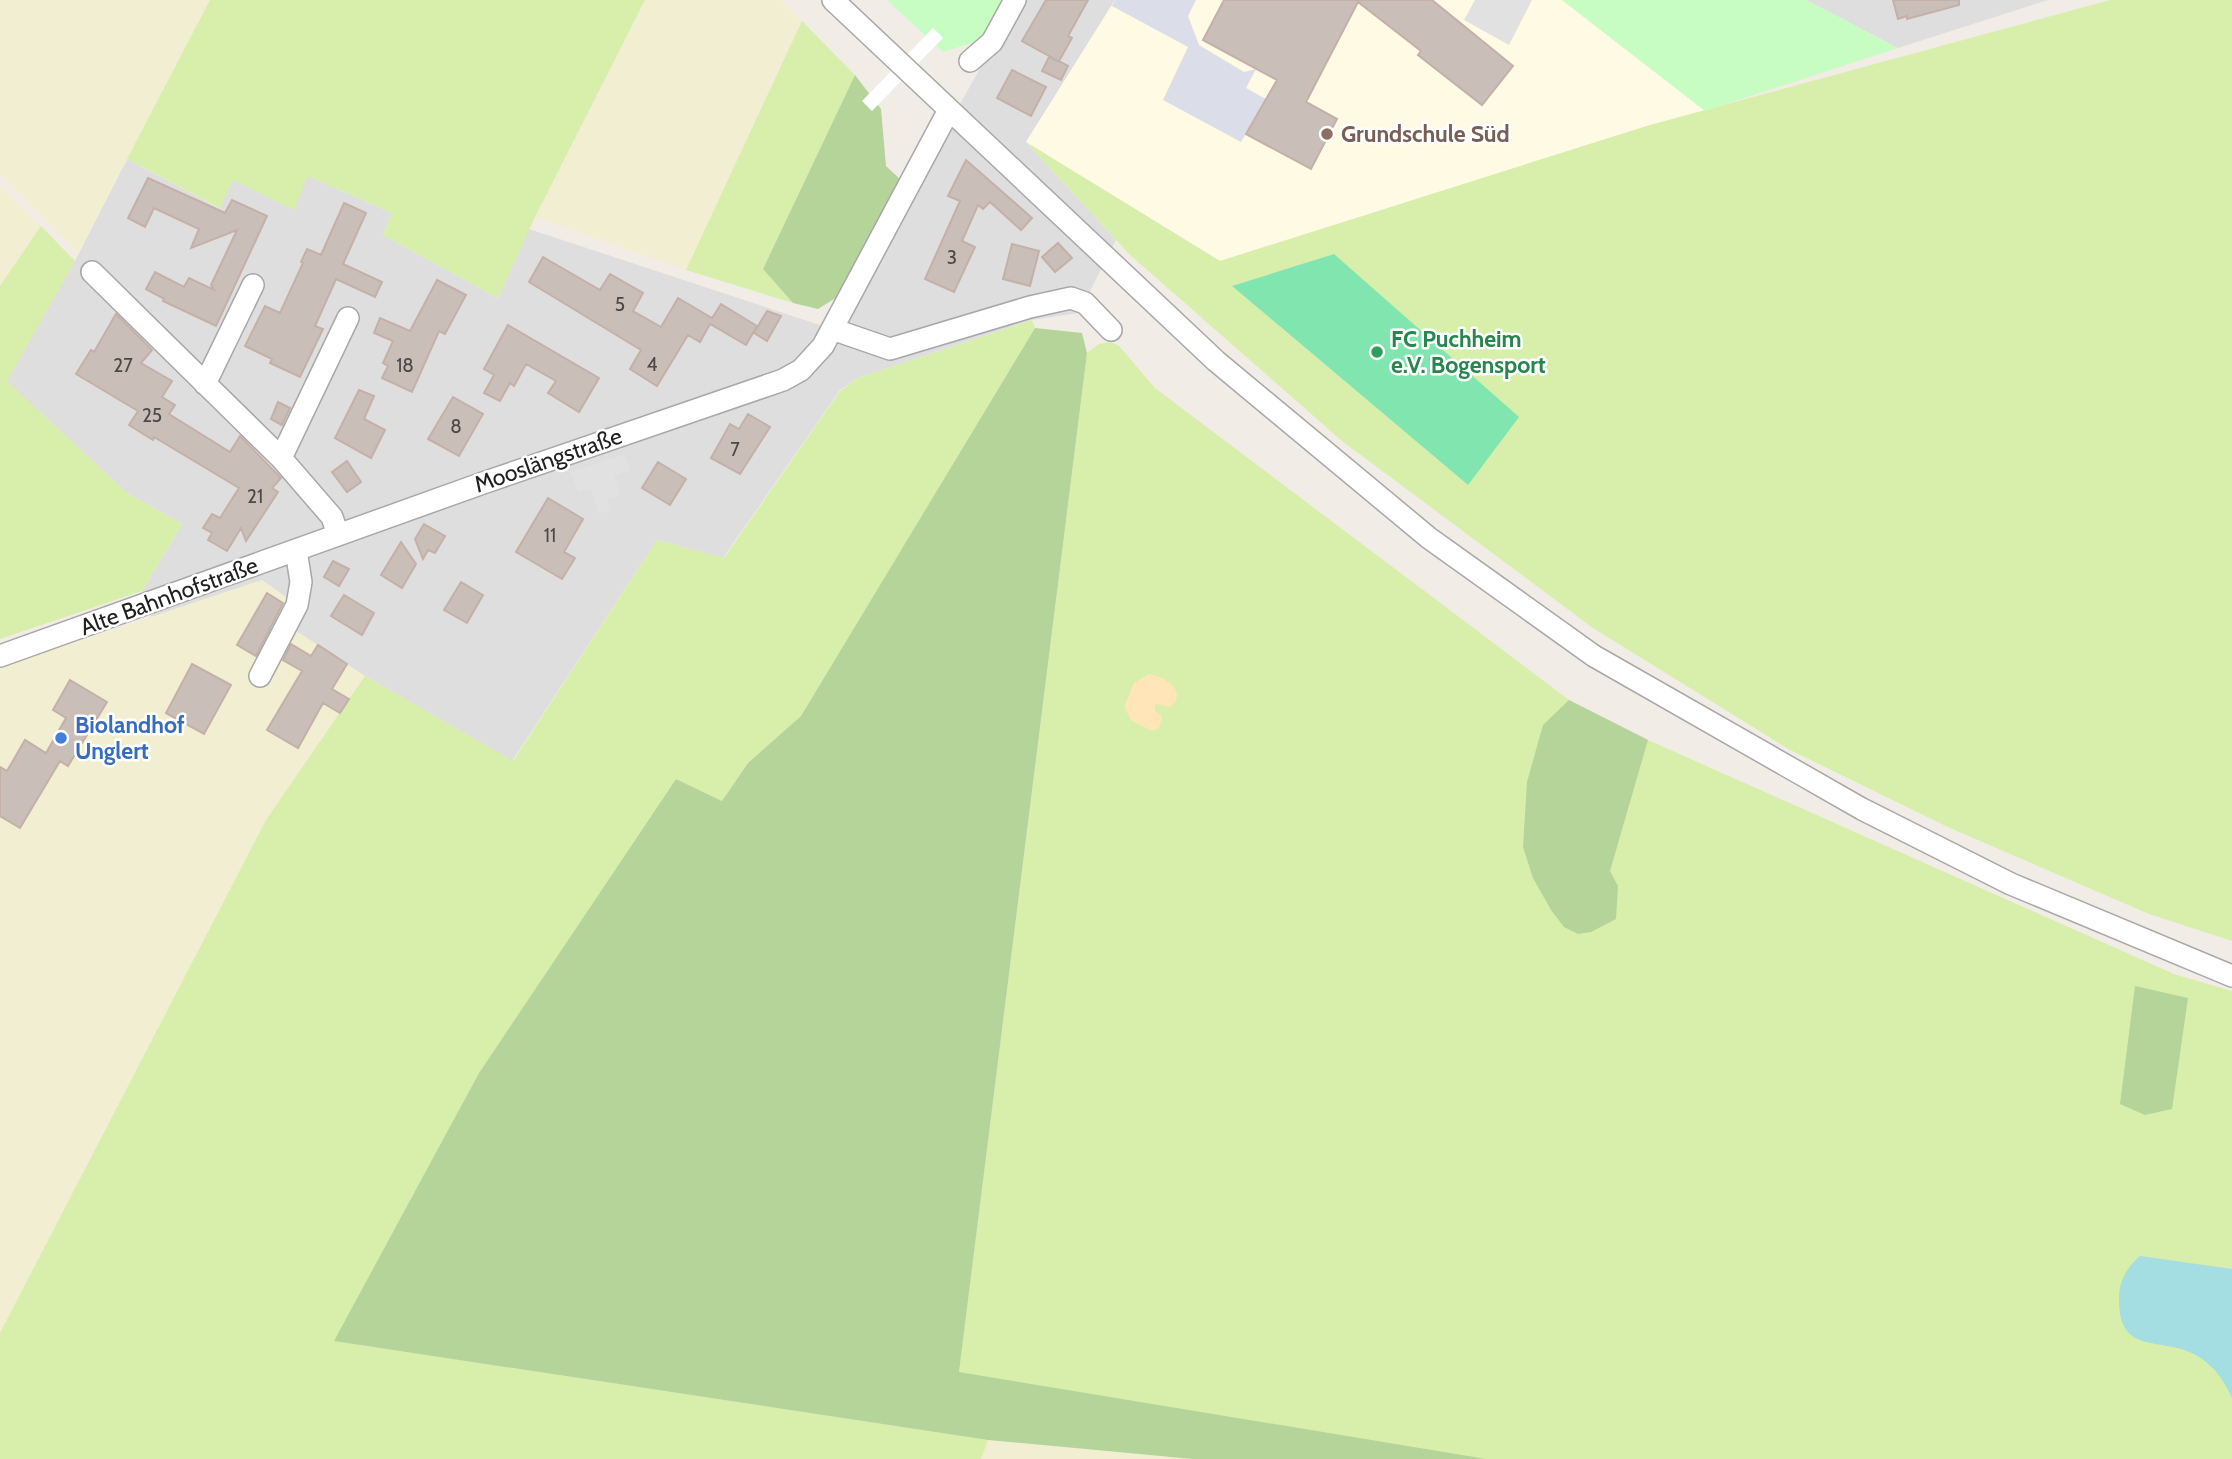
<svg xmlns="http://www.w3.org/2000/svg" width="2232" height="1459" font-family="Cabin,sans-serif">
	<style>
		.residential { fill: #dfdede }
		.education { fill: #fffae3 }
		.farmland { fill: #f1eed1 }
		.grass { fill: #d7efaa; fill-rule: evenodd }
		.forest { fill: #b4d499 }
		.sand { fill: #ffe5b8 }
		.park { fill: #c7fdc2 }
		.pitch { fill: #80e5ae }
		.parking { fill: #e1e1e1 }
		.plaza { fill: #dbdde8 }
		.water { fill: #a5dee2 }
		.pier { fill: #fff }
		.building { fill: #cabeb9; stroke: #c5b0a8; stroke-width: 2 }
		.lines { fill: none; stroke-linecap: round; stroke-linejoin: round }
		.minor-casing { stroke: #a8a8a8; stroke-width: 24 }
		.minor { stroke: #fff; stroke-width: 21 }
		.education-dot { fill: #8d6e63; stroke: #fff; stroke-width: 2.5 }
		.leisure-dot { fill: #2e9e5b; stroke: #fff; stroke-width: 2.5 }
		.shop-dot { fill: #3f7fe0; stroke: #fff; stroke-width: 2.5 }
		.labels { text-anchor: middle; stroke-width: 5; stroke-linejoin: round; paint-order: stroke }
		.number-label { font-size: 19px; fill: #4b4847 }
		.education-label { font-size: 23px; font-weight: bold; fill: #785e54; stroke: #fff; text-anchor: start }
		.leisure-label { font-size: 23px; font-weight: bold; fill: #27864d; stroke: #fff; text-anchor: start }
		.street-label { font-size: 23px; fill: #212121; stroke: #fff }
		.shop-label { font-size: 23px; font-weight: bold; fill: #366cbe; stroke: #fff; text-anchor: start }
	</style>
	<rect width="100%" height="100%" fill="#f2ece7"/>
	<!-- residential -->
	<path class="residential" d="M 1019,0 L 1115,0 L 1026,142 L 1116,240 L 1079,313 L 1032,320 L 858,378 L 840,390 L 723,558 L 657,540 L 512,761 L 365,676 L 293,629 L 297,605 L 262,580 L 152,617 L 142,591 L 182,524 L 127,493 L 6,381 L 75,261 L 127,159 L 219,208 L 233,180 L 308,176 L 392,213 L 383,235 L 498,298 L 529,229 L 832,329 Z
		M 1806,0 L 2048,0 L 1898,48 Z"/>
	<!-- education -->
	<path class="education" d="M 1115,0 L 1562,0 L 1705,111 L 1650,125 L 1220,261 L 1026,142 Z"/>
	<!-- farmland -->
	<path class="farmland" d="M 0,0 L 210,0 L 78,254 L 0,174 Z
		M 645,0 L 781,0 L 802,21 L 686,270 L 535,217 Z
		M 0,185 L 41,226 L 0,286 Z
		M 262,580 L 297,605 L 293,629 L 365,676 L 266,820 L 0,1333 L 0,667 Z
		M 988,1440 L 1193,1458 L 1193,1459 L 981,1459 Z"/>
	<!-- grass -->
	<path class="grass" d="M 210,0 L 645,0 L 535,217 L 498,298 L 383,235 L 392,213 L 308,176 L 294,210 L 233,180 L 220,208 L 127,159 Z
		M 2110,0 L 2232,0 L 2232,941 L 2149,914 L 1950,828 L 1790,750 L 1593,628 L 1342,441 L 1129,254 L 1026,142 L 1220,261 L 1650,125 ZM 1334,254 L 1468,485 L 1232,286 Z
		M 802,21 L 855,75 L 763,269 L 793,303 L 686,270 Z
		M 41,226 L 75,261 L 7,381 L 127,493 L 182,524 L 142,591 L 0,639 L 0,286 Z
		M 1032,320 L 1035,328 L 801,716 L 748,763 L 722,801 L 676,779 L 479,1073 L 335,1341 L 988,1440 L 981,1459 L 0,1459 L 0,1333 L 266,820 L 365,676 L 513,761 L 657,540 L 724,558 L 840,391 L 858,378 Z
		M 1111,342 L 1119,346 L 1155,388 L 1569,700 L 1648,740 L 2174,974 L 2232,991 L 2232,1459 L 1462,1459 L 959,1372 L 1087,353 L 1099,344 Z"/>
	<!-- forest -->
	<path class="forest" d="M 855,75 L 881,109 L 886,166 L 901,180 L 839,296 L 818,309 L 793,303 L 763,269 Z
		M 1035,328 L 1082,333 L 1087,353 L 959,1372 L 1486,1459 L 1193,1459 L 988,1440 L 334,1341 L 479,1073 L 676,779 L 722,801 L 748,763 L 801,716 Z
		M 1569,700 L 1648,740 L 1610,871 L 1618,886 L 1616,919 L 1591,932 L 1578,934 L 1564,927 L 1551,910 L 1533,878 L 1523,847 L 1527,782 L 1543,725 Z
		M 2135,986 L 2188,998 L 2172,1109 L 2145,1115 L 2120,1104 Z"/>
	<!-- sand -->
	<path class="sand" d="M 1149,674 C 1165,677 1188,691 1171,707 L 1155,704 L 1155,711 L 1162,717 L 1159,728 L 1152,731 L 1131,720 L 1125,709 L 1125,704 L 1134,683 Z"/>
	<!-- park -->
	<path class="park" d="M 887,0 L 1011,0 L 988,38 L 943,52 Z
		M 1562,0 L 1806,0 L 1898,48 L 1705,111 Z"/>
	<!-- pitch -->
	<path class="pitch" d="M 1334,254 L 1519,417 L 1468,485 L 1232,286 Z"/>
	<!-- parking -->
	<path class="parking" d="M 1475,0 L 1532,0 L 1509,45 L 1464,20 Z
		M 624,454 L 630,470 L 614,476 L 620,495 L 607,499 L 610,510 L 599,514 L 591,488 L 578,492 L 571,472 Z"/>
	<!-- plaza -->
	<path class="plaza" d="M 1115,0 L 1196,0 L 1188,16 L 1199,45 L 1244,72 L 1256,69 L 1246,88 L 1266,99 L 1241,142 L 1163,100 L 1188,47 L 1112,6 Z"/>
	<!-- water -->
	<path class="water" d="M 2140,1256 L 2232,1269 L 2232,1398 C 2224,1381 2216,1368 2199,1357 C 2164,1334 2118,1359 2119,1298 C 2119,1281 2127,1267 2140,1256 Z"/>
	<!-- pier -->
	<path class="pier" d="M 933,28 L 943,38 L 872,111 L 862,101 Z"/>
	<!-- building -->
	<path class="building" d="M 1046,0 L 1088,0 L 1068,36 L 1072,38 L 1059,61 L 1068,66 L 1061,80 L 1042,71 L 1049,57 L 1058,61 L 1022,41 Z
		M 1224,0 L 1432,0 L 1513,66 L 1482,105 L 1418,55 L 1421,51 L 1358,2 L 1306,102 L 1337,119 L 1311,169 L 1246,134 L 1277,80 L 1203,40 Z
		M 1893,0 L 1959,0 L 1959,5 L 1907,19 L 1907,16 L 1898,19 Z
		M 1012,70 L 1046,87 L 1031,116 L 997,98 Z
		M 966,160 L 1032,218 L 1021,230 L 990,202 L 983,209 L 978,205 L 962,241 L 975,247 L 954,292 L 925,279 L 960,201 L 948,196 Z
		M 148,178 L 225,213 L 232,200 L 267,216 L 216,326 L 163,301 L 164,299 L 146,289 L 155,272 L 184,287 L 189,278 L 214,290 L 211,285 L 237,230 L 191,248 L 199,229 L 154,208 L 145,227 L 128,218 Z
		M 344,203 L 366,213 L 343,264 L 382,282 L 375,297 L 336,279 L 315,326 L 323,329 L 300,377 L 270,363 L 272,359 L 245,346 L 265,306 L 280,313 L 303,263 L 301,262 L 307,249 L 321,255 Z
		M 1058,243 L 1072,258 L 1055,272 L 1042,257 Z
		M 1012,244 L 1039,251 L 1030,286 L 1003,279 Z
		M 543,257 L 600,290 L 610,274 L 643,293 L 633,311 L 661,327 L 678,298 L 712,318 L 721,304 L 757,326 L 746,345 L 710,324 L 700,342 L 688,335 L 657,386 L 630,369 L 641,350 L 529,282 Z
		M 437,280 L 466,295 L 445,334 L 439,331 L 412,392 L 382,378 L 388,366 L 383,363 L 393,341 L 374,333 L 380,318 L 410,331 Z
		M 767,311 L 781,316 L 767,341 L 754,333 Z
		M 116,314 L 152,350 L 141,363 L 172,381 L 162,397 L 175,405 L 169,414 L 230,452 L 240,436 L 281,478 L 272,488 L 278,492 L 246,541 L 241,528 L 227,551 L 208,540 L 212,533 L 203,528 L 212,514 L 220,518 L 239,488 L 154,437 L 153,440 L 129,425 L 138,411 L 76,374 L 91,350 L 94,352 Z
		M 508,325 L 599,378 L 579,412 L 548,393 L 556,381 L 526,364 L 514,386 L 510,383 L 500,401 L 484,393 L 494,375 L 484,369 Z
		M 359,390 L 374,396 L 364,419 L 385,430 L 371,458 L 335,438 Z
		M 453,397 L 483,414 L 459,456 L 428,439 Z
		M 278,402 L 290,408 L 282,425 L 271,419 Z
		M 748,414 L 770,427 L 740,474 L 711,458 L 730,424 L 739,429 Z
		M 347,461 L 361,482 L 347,492 L 332,472 Z
		M 658,462 L 686,479 L 670,505 L 642,488 Z
		M 548,498 L 583,519 L 564,552 L 575,558 L 562,579 L 516,552 Z
		M 424,524 L 445,536 L 435,553 L 428,550 L 423,559 L 415,539 Z
		M 401,542 L 416,564 L 402,588 L 381,575 Z
		M 333,561 L 349,569 L 339,586 L 324,577 Z
		M 461,582 L 483,595 L 467,623 L 444,610 Z
		M 267,593 L 283,603 L 256,656 L 237,645 Z
		M 344,595 L 374,613 L 362,635 L 331,616 Z
		M 291,644 L 311,656 L 318,645 L 347,664 L 332,689 L 349,699 L 340,713 L 323,703 L 298,748 L 267,730 L 302,671 L 283,660 Z
		M 192,664 L 231,685 L 204,734 L 166,713 Z
		M 70,680 L 107,702 L 68,766 L 60,761 L 20,828 L 0,816 L 0,767 L 7,771 L 25,740 L 46,753 L 66,718 L 53,710 Z"/>
	<g class="lines">
		<!-- minor casing -->
		<g class="minor-casing">
			<path id="minor" d="M 833,0 L 1216,361 L 1429,538 L 1594,656 L 1862,809 L 2011,884 L 2232,976
				M 970,61 L 992,42 L 1015,0
				M 92,272 L 281,458 L 332,517 L 338,535
				M 832,329 L 890,349 L 1030,307 L 1071,298 L 1085,303 L 1111,330
				M 205,384 L 253,285
				M 281,458 L 348,318
				M 0,656 L 483,483 L 783,380 L 801,370 L 823,346 L 949,110
				M 260,676 L 297,605 L 301,582 L 296,550"/>
		</g>
		<!-- minor -->
		<use href="#minor" class="minor"/>
	</g>
	<!-- markers -->
	<circle class="education-dot" cx="1327" cy="134" r="7"/>
	<circle class="leisure-dot" cx="1377" cy="352" r="7"/>
	<circle class="shop-dot" cx="61" cy="738" r="7"/>
	<g class="labels">
		<!-- number labels -->
		<g class="number-label">
			<text x="952" y="264">3</text>
			<text x="620" y="311">5</text>
			<text x="652" y="371">4</text>
			<text x="123" y="372">27</text>
			<text x="405" y="372">18</text>
			<text x="152" y="422">25</text>
			<text x="456" y="433">8</text>
			<text x="735" y="456">7</text>
			<text x="255" y="503">21</text>
			<text x="550" y="542">11</text>
		</g>
		<!-- education labels -->
		<g class="education-label">
			<text x="1341" y="142">Grundschule Süd</text>
		</g>
		<!-- leisure labels -->
		<g class="leisure-label">
			<text x="1391" y="347">FC Puchheim<tspan x="1391" dy="26">e.V. Bogensport</tspan></text>
		</g>
		<!-- street labels -->
		<g class="street-label">
			<text transform="translate(548 460) rotate(-19)" y="8">Mooslängstraße</text>
			<text transform="translate(169 596) rotate(-20)" y="8">Alte Bahnhofstraße</text>
		</g>
		<!-- shop labels -->
		<g class="shop-label">
			<text x="75" y="733">Biolandhof<tspan x="75" dy="26">Unglert</tspan></text>
		</g>
	</g>
</svg>
